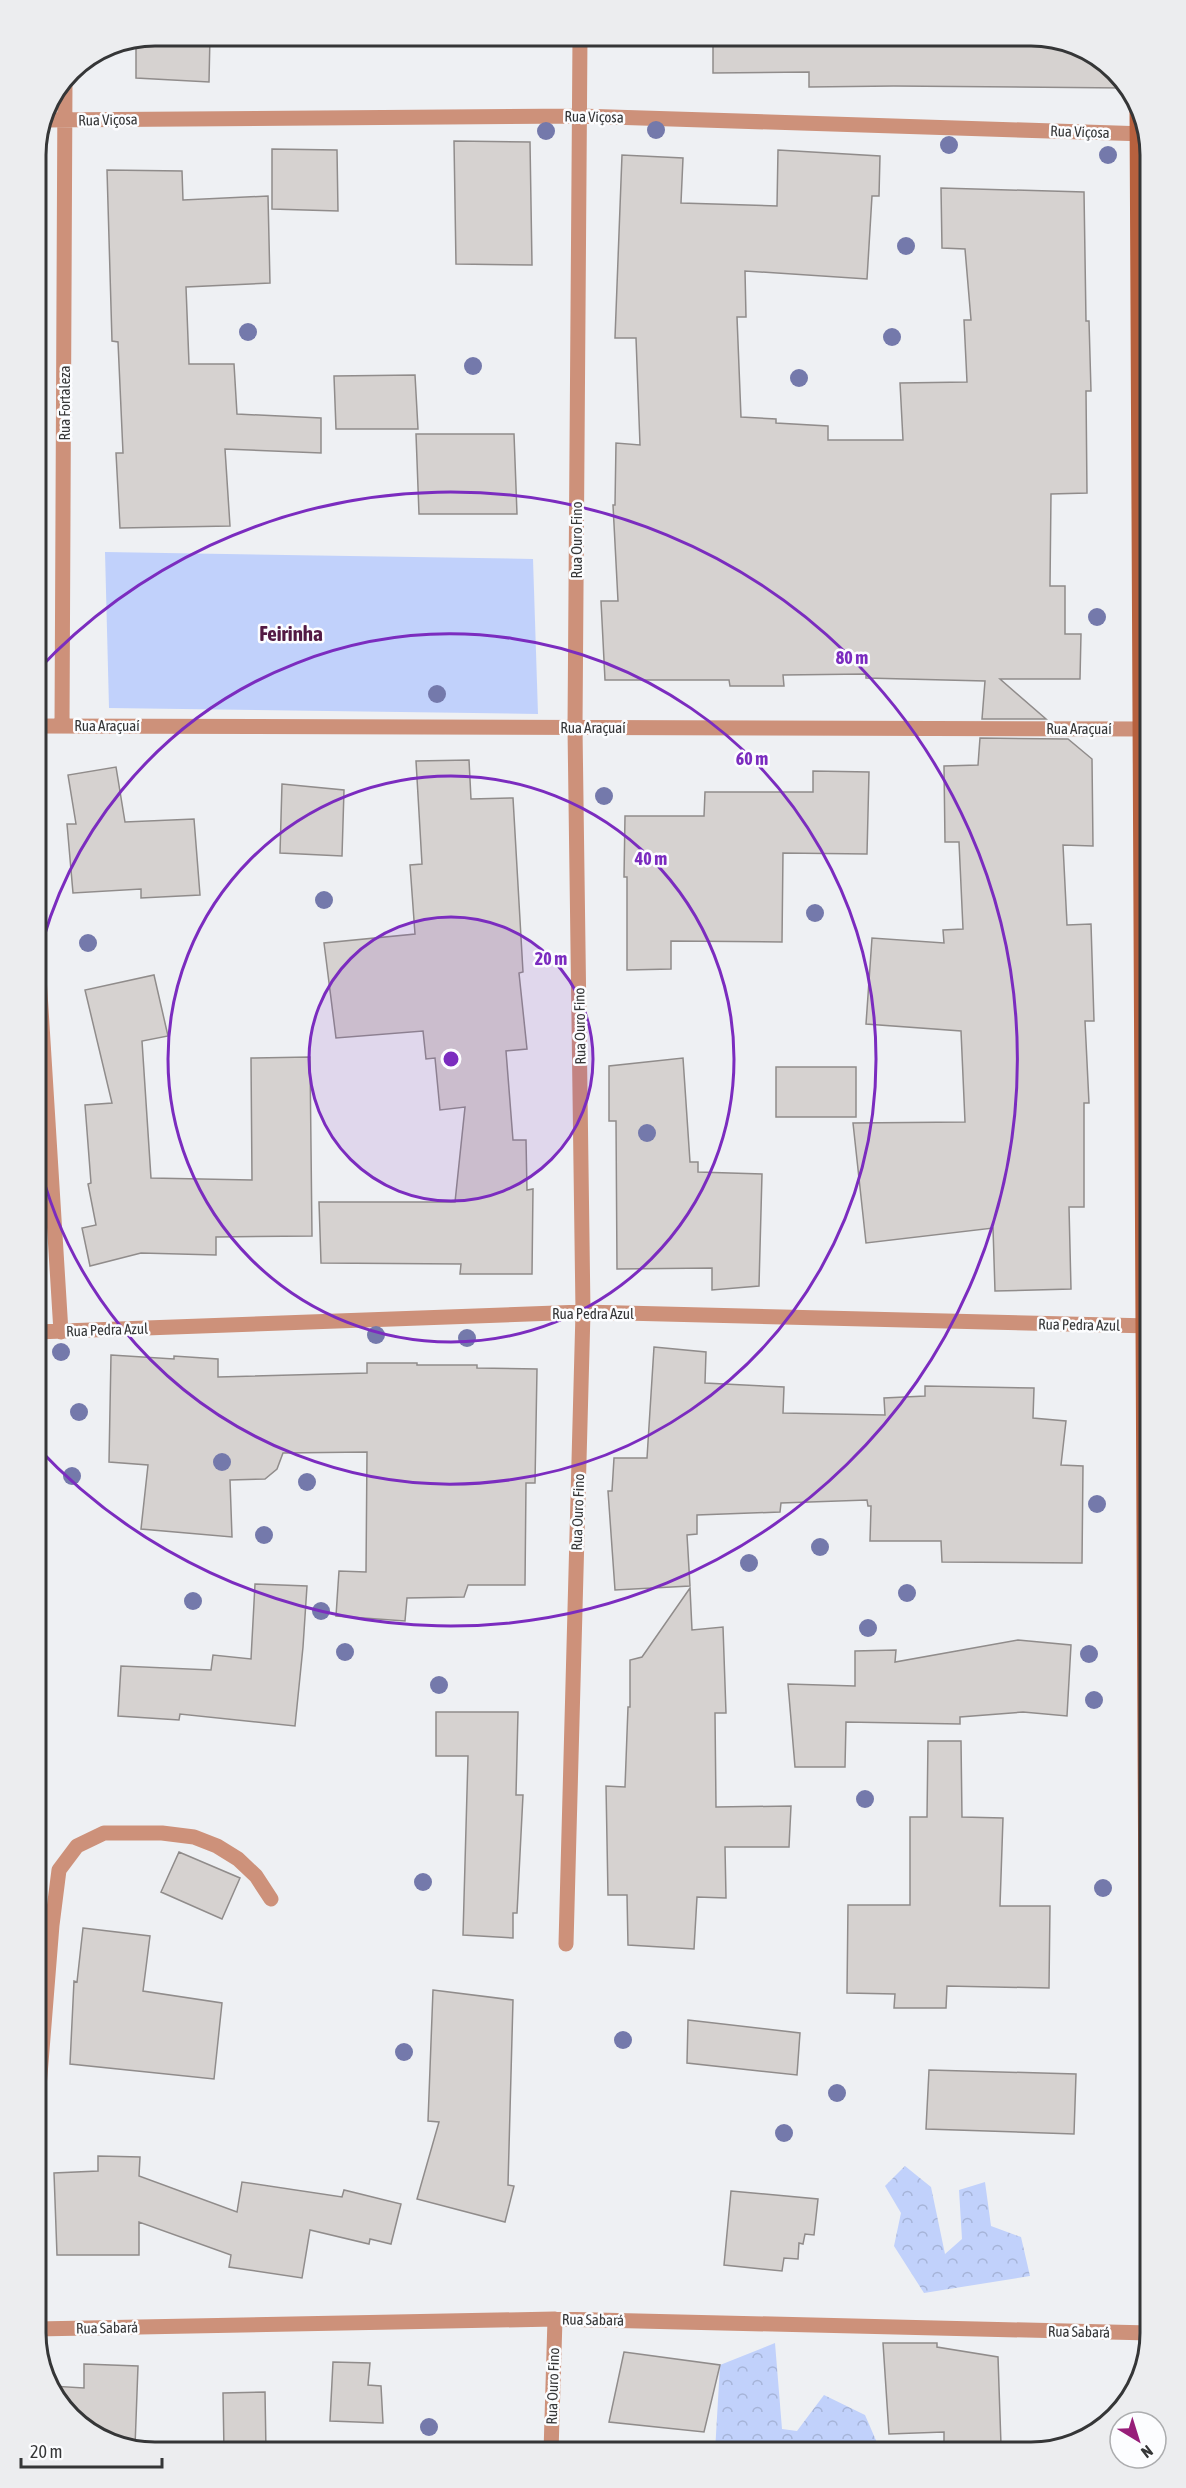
<svg xmlns="http://www.w3.org/2000/svg" width="1186" height="2488" font-family="'Asap Condensed',sans-serif">
	<style>
		.grass { fill: #c1d1fb }
		.forest { fill: url(#forest-crowns) }
		.building { fill: #d6d2d0; stroke: #908c8b; stroke-width: 1.5 }
		.lines { fill: none; stroke-linecap: round; stroke-linejoin: round }
		.street { stroke: #cd917a; stroke-width: 15 }
		.secondary { stroke: #b7613e; stroke-width: 15 }
		.tree { fill: #7479ab }
		.ring { fill: none; stroke: #7b2cbf; stroke-width: 3 }
		.labels { text-anchor: middle; stroke-width: 5; stroke-linejoin: round; paint-order: stroke }
		.street-label { font-size: 15px; fill: #353637; stroke: #fcfdff }
		.district-label { font-size: 21px; font-weight: bold; fill: #531a44; stroke: #fcfdff }
		.rim { fill: none; stroke: #353637; stroke-width: 3 }
		.centre { fill: #7b2cbf; stroke: #fcfdff; stroke-width: 3 }
		.ring-label { font-size: 18px; text-anchor: middle; font-weight: bold; fill: #7b2cbf; stroke: #fcfdff; stroke-width: 5; stroke-linejoin: round; paint-order: stroke }
	</style>
	<defs>
		<pattern id="forest-crowns" width="20" height="18" patternUnits="userSpaceOnUse" patternTransform="scale(1.5)"><rect width="20" height="18" fill="#c1d1fb"/><path d="M2 6a3 3 0 1 1 6 0M12 15a3 3 0 1 1 6 0" fill="none" stroke="#a6b4d8"/></pattern>
	</defs>
	<rect width="100%" height="100%" fill="#eef0f3"/>
	<!-- grass -->
	<path class="grass" d="M 105,552 L 533,559 L 538,714 L 109,708 Z"/>
	<!-- forest -->
	<path class="forest" d="M 905,2166 L 931,2187 L 945,2254 L 962,2239 L 959,2190 L 985,2182 L 991,2226 L 1021,2237 L 1030,2276 L 924,2293 L 894,2246 L 901,2213 L 885,2186 Z
		M 775,2343 L 782,2429 L 797,2431 L 824,2395 L 865,2415 L 878,2445 L 875,2452 L 715,2452 L 720,2365 Z"/>
	<!-- building -->
	<path class="building" d="M 156,36 L 210,36 L 209,82 L 136,78 L 136,40 Z
		M 713,36 L 1038,36 L 1103,61 L 1124,88 L 894,86 L 809,87 L 809,72 L 713,73 Z
		M 454,141 L 530,142 L 532,265 L 456,264 Z
		M 272,149 L 337,150 L 338,211 L 272,209 Z
		M 778,150 L 880,156 L 879,196 L 872,196 L 867,279 L 745,271 L 746,317 L 737,317 L 741,417 L 776,419 L 776,423 L 828,426 L 828,440 L 903,440 L 900,383 L 967,382 L 964,320 L 971,320 L 965,249 L 942,248 L 941,188 L 1084,192 L 1086,321 L 1089,321 L 1091,391 L 1086,391 L 1087,493 L 1051,494 L 1050,586 L 1065,586 L 1065,634 L 1081,634 L 1080,679 L 1000,679 L 1046,719 L 982,719 L 985,681 L 866,678 L 866,674 L 783,675 L 784,686 L 730,686 L 729,680 L 605,680 L 601,601 L 618,601 L 613,505 L 615,505 L 616,443 L 640,445 L 636,338 L 615,338 L 622,155 L 683,158 L 681,203 L 777,206 Z
		M 107,170 L 182,171 L 183,200 L 268,196 L 270,283 L 186,287 L 189,364 L 234,364 L 237,414 L 321,418 L 321,453 L 225,449 L 230,526 L 120,528 L 116,453 L 123,453 L 118,342 L 112,341 Z
		M 415,375 L 418,429 L 336,429 L 334,376 Z
		M 416,434 L 514,434 L 517,514 L 419,514 Z
		M 980,738 L 1068,739 L 1092,759 L 1093,846 L 1063,845 L 1067,925 L 1091,924 L 1094,1021 L 1085,1021 L 1089,1103 L 1084,1103 L 1084,1207 L 1069,1207 L 1071,1289 L 995,1291 L 993,1228 L 866,1243 L 853,1123 L 965,1122 L 961,1031 L 866,1024 L 872,938 L 944,943 L 943,930 L 963,929 L 959,842 L 945,842 L 944,766 L 978,765 Z
		M 469,760 L 471,799 L 513,798 L 523,972 L 519,973 L 527,1049 L 506,1051 L 513,1140 L 526,1140 L 527,1190 L 533,1189 L 532,1274 L 460,1274 L 461,1264 L 321,1263 L 319,1202 L 455,1202 L 465,1107 L 440,1110 L 435,1058 L 426,1059 L 423,1031 L 336,1038 L 324,943 L 415,934 L 410,865 L 422,864 L 416,761 Z
		M 116,767 L 125,822 L 194,819 L 200,895 L 141,898 L 141,889 L 73,893 L 67,824 L 76,824 L 68,775 Z
		M 813,771 L 869,772 L 867,854 L 783,853 L 782,942 L 671,941 L 671,969 L 627,970 L 627,877 L 624,877 L 625,816 L 704,816 L 705,792 L 813,792 Z
		M 282,784 L 344,790 L 342,856 L 280,853 Z
		M 154,975 L 168,1036 L 142,1041 L 151,1178 L 252,1180 L 251,1058 L 310,1057 L 312,1236 L 216,1237 L 216,1255 L 141,1253 L 90,1266 L 82,1228 L 96,1225 L 88,1184 L 91,1183 L 85,1105 L 112,1103 L 85,990 Z
		M 683,1058 L 690,1162 L 698,1162 L 698,1172 L 762,1174 L 759,1286 L 712,1290 L 712,1268 L 617,1269 L 616,1121 L 609,1121 L 609,1066 Z
		M 776,1067 L 856,1067 L 856,1117 L 776,1117 Z
		M 654,1347 L 706,1352 L 705,1383 L 784,1387 L 783,1413 L 885,1415 L 884,1398 L 925,1396 L 925,1386 L 1034,1388 L 1033,1418 L 1066,1421 L 1061,1465 L 1083,1466 L 1082,1563 L 942,1562 L 941,1541 L 870,1541 L 871,1506 L 868,1506 L 867,1500 L 781,1503 L 780,1512 L 697,1515 L 697,1534 L 687,1535 L 690,1586 L 615,1590 L 608,1491 L 612,1491 L 614,1458 L 647,1458 Z
		M 111,1355 L 174,1359 L 174,1356 L 218,1359 L 218,1377 L 367,1373 L 367,1363 L 417,1363 L 417,1365 L 477,1365 L 477,1368 L 537,1369 L 535,1483 L 526,1483 L 525,1585 L 468,1585 L 464,1597 L 407,1598 L 405,1621 L 336,1616 L 339,1571 L 366,1572 L 367,1452 L 283,1453 L 277,1469 L 265,1479 L 230,1480 L 232,1537 L 141,1529 L 148,1465 L 109,1462 Z
		M 255,1584 L 307,1586 L 303,1647 L 295,1726 L 180,1714 L 179,1720 L 118,1716 L 121,1666 L 211,1670 L 213,1655 L 251,1659 Z
		M 690,1588 L 692,1630 L 723,1627 L 726,1713 L 715,1713 L 716,1807 L 791,1806 L 789,1847 L 725,1847 L 726,1898 L 697,1897 L 694,1949 L 628,1945 L 627,1895 L 608,1895 L 606,1786 L 625,1787 L 628,1707 L 630,1707 L 630,1660 L 642,1657 Z
		M 1018,1640 L 1071,1645 L 1067,1716 L 1023,1712 L 960,1717 L 960,1724 L 846,1722 L 845,1767 L 795,1767 L 788,1684 L 855,1686 L 855,1651 L 896,1650 L 895,1662 Z
		M 436,1712 L 518,1712 L 516,1795 L 523,1795 L 517,1913 L 513,1913 L 513,1938 L 463,1935 L 468,1756 L 436,1756 Z
		M 928,1741 L 961,1741 L 962,1817 L 1003,1818 L 1000,1906 L 1050,1906 L 1049,1988 L 947,1986 L 946,2008 L 894,2008 L 895,1994 L 847,1993 L 848,1905 L 910,1905 L 910,1817 L 927,1817 Z
		M 179,1852 L 240,1878 L 222,1919 L 161,1892 Z
		M 83,1928 L 150,1936 L 143,1991 L 222,2003 L 214,2079 L 70,2064 L 74,1981 L 77,1982 Z
		M 433,1990 L 513,2000 L 508,2185 L 514,2186 L 505,2222 L 417,2199 L 439,2122 L 428,2121 Z
		M 688,2020 L 800,2033 L 797,2075 L 687,2063 Z
		M 929,2070 L 1076,2074 L 1074,2134 L 926,2129 Z
		M 98,2156 L 140,2157 L 139,2176 L 237,2212 L 242,2182 L 342,2197 L 344,2190 L 401,2204 L 391,2244 L 370,2239 L 369,2244 L 310,2230 L 302,2278 L 229,2267 L 231,2255 L 139,2222 L 139,2255 L 57,2255 L 54,2173 L 98,2171 Z
		M 731,2191 L 818,2199 L 814,2235 L 805,2234 L 803,2244 L 799,2243 L 798,2259 L 784,2258 L 782,2271 L 724,2265 Z
		M 883,2343 L 937,2343 L 937,2347 L 998,2357 L 1001,2445 L 944,2442 L 944,2432 L 889,2434 Z
		M 624,2352 L 720,2365 L 704,2432 L 609,2422 Z
		M 333,2362 L 370,2363 L 368,2385 L 381,2386 L 383,2423 L 330,2421 Z
		M 84,2364 L 138,2366 L 135,2447 L 83,2427 L 52,2386 L 84,2388 Z
		M 265,2392 L 266,2452 L 224,2452 L 223,2393 Z"/>
	<g class="lines">
		<!-- street -->
		<path class="street" d="M 43,120 L 579,116 L 1146,134
			M 36,726 L 1150,729
			M 62,726 L 65,80
			M 36,928 L 61,1332
			M 36,1332 L 583,1312 L 1150,1326
			M 566,1944 L 583,1312 L 575,728 L 580,36
			M 36,2125 L 52,1925 L 59,1870 L 77,1846 L 104,1833 L 162,1833 L 194,1837 L 217,1846 L 238,1859 L 256,1876 L 271,1899
			M 36,2329 L 555,2319 L 1150,2333
			M 551,2452 L 555,2319"/>
		<!-- secondary -->
		<path class="secondary" d="M 1137,105 L 1148,2340"/>
	</g>
	<!-- trees -->
	<g class="tree">
		<circle cx="656" cy="130" r="9"/>
		<circle cx="546" cy="131" r="9"/>
		<circle cx="949" cy="145" r="9"/>
		<circle cx="1108" cy="155" r="9"/>
		<circle cx="906" cy="246" r="9"/>
		<circle cx="248" cy="332" r="9"/>
		<circle cx="892" cy="337" r="9"/>
		<circle cx="473" cy="366" r="9"/>
		<circle cx="799" cy="378" r="9"/>
		<circle cx="1097" cy="617" r="9"/>
		<circle cx="437" cy="694" r="9"/>
		<circle cx="604" cy="796" r="9"/>
		<circle cx="324" cy="900" r="9"/>
		<circle cx="815" cy="913" r="9"/>
		<circle cx="88" cy="943" r="9"/>
		<circle cx="647" cy="1133" r="9"/>
		<circle cx="376" cy="1335" r="9"/>
		<circle cx="467" cy="1338" r="9"/>
		<circle cx="61" cy="1352" r="9"/>
		<circle cx="79" cy="1412" r="9"/>
		<circle cx="222" cy="1462" r="9"/>
		<circle cx="72" cy="1476" r="9"/>
		<circle cx="307" cy="1482" r="9"/>
		<circle cx="1097" cy="1504" r="9"/>
		<circle cx="264" cy="1535" r="9"/>
		<circle cx="820" cy="1547" r="9"/>
		<circle cx="749" cy="1563" r="9"/>
		<circle cx="907" cy="1593" r="9"/>
		<circle cx="193" cy="1601" r="9"/>
		<circle cx="321" cy="1611" r="9"/>
		<circle cx="868" cy="1628" r="9"/>
		<circle cx="345" cy="1652" r="9"/>
		<circle cx="1089" cy="1654" r="9"/>
		<circle cx="439" cy="1685" r="9"/>
		<circle cx="1094" cy="1700" r="9"/>
		<circle cx="865" cy="1799" r="9"/>
		<circle cx="423" cy="1882" r="9"/>
		<circle cx="1103" cy="1888" r="9"/>
		<circle cx="623" cy="2040" r="9"/>
		<circle cx="404" cy="2052" r="9"/>
		<circle cx="837" cy="2093" r="9"/>
		<circle cx="784" cy="2133" r="9"/>
		<circle cx="429" cy="2427" r="9"/>
	</g>
	<!-- distance rings -->
	<circle cx="451" cy="1059" r="142" fill="#7b2cbf" fill-opacity=".12"/>
	<g class="ring">
		<circle cx="451" cy="1059" r="142"/>
		<circle cx="451" cy="1059" r="283"/>
		<path d="M37 963A425 425 0 1 1 37 1155"/>
		<path d="M36 672A567 567 0 1 1 36 1446"/>
	</g>
	<g class="labels">
		<!-- street labels -->
		<g class="street-label">
			<text transform="translate(594 117) rotate(1)" y="5">Rua Viçosa</text>
			<text transform="translate(108 120) rotate(-1)" y="5">Rua Viçosa</text>
			<text transform="translate(1080 132) rotate(2)" y="5">Rua Viçosa</text>
			<text transform="translate(65 403) rotate(-90)" y="5">Rua Fortaleza</text>
			<text transform="translate(577 540) rotate(-90)" y="5">Rua Ouro Fino</text>
			<text x="107" y="731">Rua Araçuaí</text>
			<text x="593" y="733">Rua Araçuaí</text>
			<text x="1079" y="734">Rua Araçuaí</text>
			<text transform="translate(580 1026) rotate(-91)" y="5">Rua Ouro Fino</text>
			<text x="593" y="1319">Rua Pedra Azul</text>
			<text transform="translate(1079 1325) rotate(1)" y="5">Rua Pedra Azul</text>
			<text transform="translate(107 1330) rotate(-2)" y="5">Rua Pedra Azul</text>
			<text transform="translate(578 1512) rotate(-88)" y="5">Rua Ouro Fino</text>
			<text transform="translate(593 2320) rotate(1)" y="5">Rua Sabará</text>
			<text transform="translate(107 2328) rotate(-1)" y="5">Rua Sabará</text>
			<text transform="translate(1079 2332) rotate(1)" y="5">Rua Sabará</text>
			<text transform="translate(553 2386) rotate(-88)" y="5">Rua Ouro Fino</text>
		</g>
		<!-- district labels -->
		<g class="district-label">
			<text x="291" y="641">Feirinha</text>
		</g>
	</g>
	<!-- crop -->
	<path d="M0 0H1186V2488H0ZM155 46H1031A109 109 0 0 1 1140 155V2333A109 109 0 0 1 1031 2442H155A109 109 0 0 1 46 2333V155A109 109 0 0 1 155 46Z" fill="#ecedef" fill-rule="evenodd"/>
	<path class="rim" d="M155 46H1031A109 109 0 0 1 1140 155V2333A109 109 0 0 1 1031 2442H155A109 109 0 0 1 46 2333V155A109 109 0 0 1 155 46Z"/>
	<circle cx="451" cy="1059" r="9" class="centre"/>
	<g class="ring-label">
		<text x="852" y="664">80 m</text>
		<text x="752" y="765">60 m</text>
		<text x="651" y="865">40 m</text>
		<text x="551" y="965">20 m</text>
	</g>
	<!-- north arrow -->
	<g transform="translate(1138 2440) rotate(142)"><circle r="28" fill="#fcfdff" stroke="#acadaf" stroke-width="1.5"/>
	<path d="M0-4.5L10 22L0 15L-10 22Z" fill="#971e79"/>
	<text y="-9" font-size="16" font-weight="bold" text-anchor="middle" fill="#353637">N</text>
	</g>
	<!-- scale -->
	<path d="M21 2458v9h141v-9" fill="none" stroke="#353637" stroke-width="3"/>
	<text x="30" y="2458" font-size="18" fill="#353637" stroke="#fcfdff" stroke-width="4.5" paint-order="stroke">20 m</text>
</svg>
